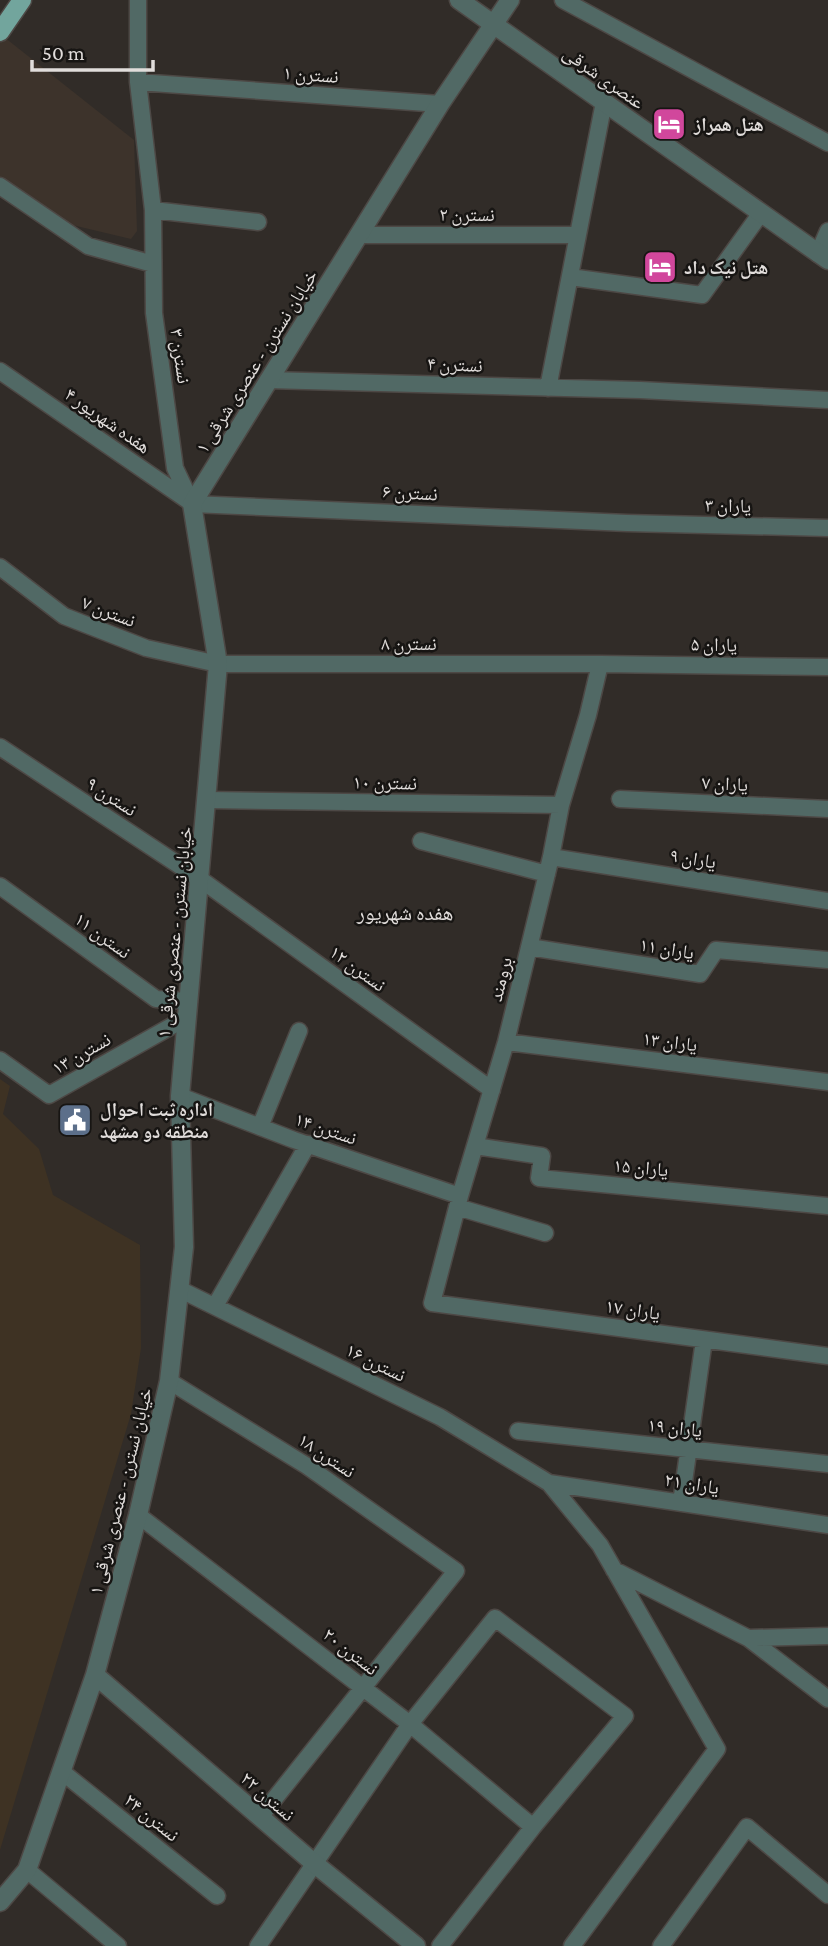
<svg xmlns="http://www.w3.org/2000/svg" width="828" height="1946" font-family="'Crimson Pro','Noto Naskh Arabic',serif">
	<style>
		.built { fill: #3d332b }
		.industrial { fill: #3e3223 }
		.lines { fill: none; stroke-linecap: round; stroke-linejoin: round }
		.minor-casing { stroke: #4d4845; stroke-width: 19 }
		.tertiary-casing { stroke: #4d4845; stroke-width: 21 }
		.primary-casing { stroke: #4d4845; stroke-width: 21 }
		.minor { stroke: #516965; stroke-width: 16 }
		.tertiary { stroke: #516965; stroke-width: 18 }
		.primary { stroke: #72a59d; stroke-width: 18 }
		.labels { text-anchor: middle; stroke-width: 5; stroke-linejoin: round; paint-order: stroke }
		.street-label { font-size: 19px; fill: #e1dddb; stroke: #171513 }
		.poi-label { font-size: 19px; font-weight: bold; fill: #e1dddb; stroke: #171513; text-anchor: start }
		.neighbourhood-label { font-size: 21px; fill: #e1dddb; stroke: #171513 }
	</style>
	<rect width="100%" height="100%" fill="#312c28"/>
	<!-- built -->
	<path class="built" d="M 4,37 L 134,140 L 137,231 L 131,239 L 68,224 L 0,180 L 0,43 Z"/>
	<!-- industrial -->
	<path class="industrial" d="M 0,1079 L 10,1086 L 3,1114 L 39,1149 L 53,1195 L 140,1245 L 141,1348 L 131,1414 L 0,1850 Z"/>
	<g class="lines">
		<!-- minor casing -->
		<g class="minor-casing">
			<path id="minor" d="M 138,0 L 138,82 L 153,210 L 154,313 L 175,468 L 192,504
				M 563,0 L 828,143
				M 138,82 L 440,104
				M 0,186 L 88,246 L 153,264
				M 153,210 L 258,222
				M 358,235 L 576,235
				M 818,254 L 828,231
				M 570,277 L 702,295 L 761,213
				M 0,371 L 190,502
				M 268,380 L 640,390 L 828,400
				M 548,388 L 604,102
				M 192,504 L 627,523 L 828,528
				M 0,567 L 64,616 L 146,648 L 218,664 L 600,664 L 828,667
				M 600,664 L 588,715 L 561,805 L 551,857 L 506,1042 L 460,1196 L 432,1303 L 828,1356
				M 0,747 L 200,879 L 492,1090
				M 620,799 L 828,809
				M 208,800 L 561,805
				M 421,841 L 547,874
				M 551,857 L 828,901
				M 0,886 L 156,999 L 187,1001
				M 529,947 L 700,974 L 716,950 L 828,960
				M 506,1042 L 828,1082
				M 0,1060 L 49,1095 L 186,1018
				M 180,1096 L 294,1140 L 460,1196
				M 260,1127 L 299,1031
				M 475,1146 L 542,1156 L 539,1178 L 828,1206
				M 457,1207 L 545,1233
				M 179,1289 L 440,1417 L 549,1483 L 600,1545 L 717,1749 L 572,1946
				M 215,1306 L 308,1144
				M 169,1381 L 307,1466 L 456,1571 L 260,1817
				M 518,1431 L 828,1464
				M 549,1483 L 828,1525
				M 681,1503 L 704,1340
				M 138,1515 L 410,1724 L 533,1827
				M 614,1570 L 748,1638 L 828,1636
				M 748,1638 L 828,1699
				M 61,1771 L 217,1896
				M 27,1870 L 118,1946
				M 258,1946 L 410,1724 L 495,1618 L 625,1716 L 533,1827 L 440,1946
				M 661,1946 L 747,1827 L 828,1895"/>
		</g>
		<!-- tertiary casing -->
		<g class="tertiary-casing">
			<path id="tertiary" d="M 459,0 L 828,260
				M 95,1675 L 315,1864 L 416,1946
				M 0,1902 L 27,1870 L 95,1675 L 138,1515 L 169,1381 L 184,1247 L 180,1096 L 218,664 L 192,504 L 440,104 L 510,0"/>
		</g>
		<!-- primary casing -->
		<g class="primary-casing">
			<path id="primary" d="M 0,32 L 22,0"/>
		</g>
		<!-- minor -->
		<use href="#minor" class="minor"/>
		<!-- tertiary -->
		<use href="#tertiary" class="tertiary"/>
		<!-- primary -->
		<use href="#primary" class="primary"/>
	</g>
	<!-- icons -->
	<defs>
		<g id="hotel-square" transform="scale(1.75)"><rect x="-9" y="-9" width="18" height="18" rx="4" fill="#d1479c" stroke="#171513"/><path d="M-6-4.5h1.5V1H6V5H4.5V3h-9V5H-6ZM-4 0a1.8 1.8 0 1 1 3.6 0ZM.5 0V-2.5h3Q6-2.5 6 0Z" fill="#fff"/></g>
		<g id="civic-square" transform="scale(1.75)"><rect x="-9" y="-9" width="18" height="18" rx="4" fill="#5c6f8a" stroke="#171513"/><path d="M-.6-6.5H3V-4.5H.6V-3L4-1V1h2V6H-6V1h2V-1L-.6-3ZM-1.2 2.5V6h2.4V2.5Z" fill="#fff"/></g>
	</defs>
	<g fill-rule="evenodd">
		<use href="#hotel-square" x="669" y="124"/>
		<use href="#hotel-square" x="660" y="267"/>
		<use href="#civic-square" x="75" y="1120"/>
	</g>
	<g class="labels">
		<!-- street labels -->
		<g class="street-label">
			<text transform="translate(311 74) rotate(4)" y="7">نسترن ۱</text>
			<text transform="translate(604 77) rotate(35)" y="7">عنصری شرقی</text>
			<text x="467" y="221">نسترن ۲</text>
			<text transform="translate(181 356) rotate(82)" y="7">نسترن ۳</text>
			<text transform="translate(256 361) rotate(-58)" y="7">خیابان نسترن - عنصری شرقی ۱</text>
			<text transform="translate(455 364) rotate(2)" y="7">نسترن ۴</text>
			<text transform="translate(108 420) rotate(35)" y="7">هفده شهریور ۴</text>
			<text transform="translate(410 492) rotate(3)" y="7">نسترن ۶</text>
			<text transform="translate(728 505) rotate(1)" y="7">یاران ۳</text>
			<text transform="translate(109 611) rotate(21)" y="7">نسترن ۷</text>
			<text x="409" y="650">نسترن ۸</text>
			<text transform="translate(714 644) rotate(1)" y="7">یاران ۵</text>
			<text transform="translate(385 782) rotate(1)" y="7">نسترن ۱۰</text>
			<text transform="translate(725 783) rotate(3)" y="7">یاران ۷</text>
			<text transform="translate(112 796) rotate(33)" y="7">نسترن ۹</text>
			<text transform="translate(693 858) rotate(9)" y="7">یاران ۹</text>
			<text transform="translate(174 932) rotate(-84)" y="7">خیابان نسترن - عنصری شرقی ۱</text>
			<text transform="translate(103 935) rotate(36)" y="7">نسترن ۱۱</text>
			<text transform="translate(667 948) rotate(9)" y="7">یاران ۱۱</text>
			<text transform="translate(358 968) rotate(36)" y="7">نسترن ۱۲</text>
			<text transform="translate(500 979) rotate(-76)" y="7">برومند</text>
			<text transform="translate(670 1041) rotate(7)" y="7">یاران ۱۳</text>
			<text transform="translate(81 1053) rotate(-30)" y="7">نسترن ۱۳</text>
			<text transform="translate(326 1128) rotate(19)" y="7">نسترن ۱۴</text>
			<text transform="translate(641 1167) rotate(5)" y="7">یاران ۱۵</text>
			<text transform="translate(633 1309) rotate(8)" y="7">یاران ۱۷</text>
			<text transform="translate(376 1362) rotate(26)" y="7">نسترن ۱۶</text>
			<text transform="translate(675 1427) rotate(6)" y="7">یاران ۱۹</text>
			<text transform="translate(327 1455) rotate(34)" y="7">نسترن ۱۸</text>
			<text transform="translate(692 1483) rotate(9)" y="7">یاران ۲۱</text>
			<text transform="translate(120 1491) rotate(-76)" y="7">خیابان نسترن - عنصری شرقی ۱</text>
			<text transform="translate(351 1651) rotate(38)" y="7">نسترن ۲۰</text>
			<text transform="translate(268 1796) rotate(41)" y="7">نسترن ۲۲</text>
			<text transform="translate(152 1817) rotate(39)" y="7">نسترن ۲۴</text>
		</g>
		<!-- poi labels -->
		<g class="poi-label">
			<text x="694" y="131">هتل همراز</text>
			<text x="684" y="274">هتل نیک داد</text>
			<text x="100" y="1116">اداره ثبت احوال<tspan x="100" dy="22">منطقه دو مشهد</tspan></text>
		</g>
		<!-- neighbourhood labels -->
		<g class="neighbourhood-label">
			<text x="405" y="920">هفده شهریور</text>
		</g>
	</g>
	<!-- scale -->
	<path d="M32 60v10h121v-10" fill="none" stroke="#e1dddb" stroke-width="3.5"/>
	<text x="42" y="60" font-size="21" fill="#e1dddb" stroke="#171513" stroke-width="5" paint-order="stroke">50 m</text>
</svg>
